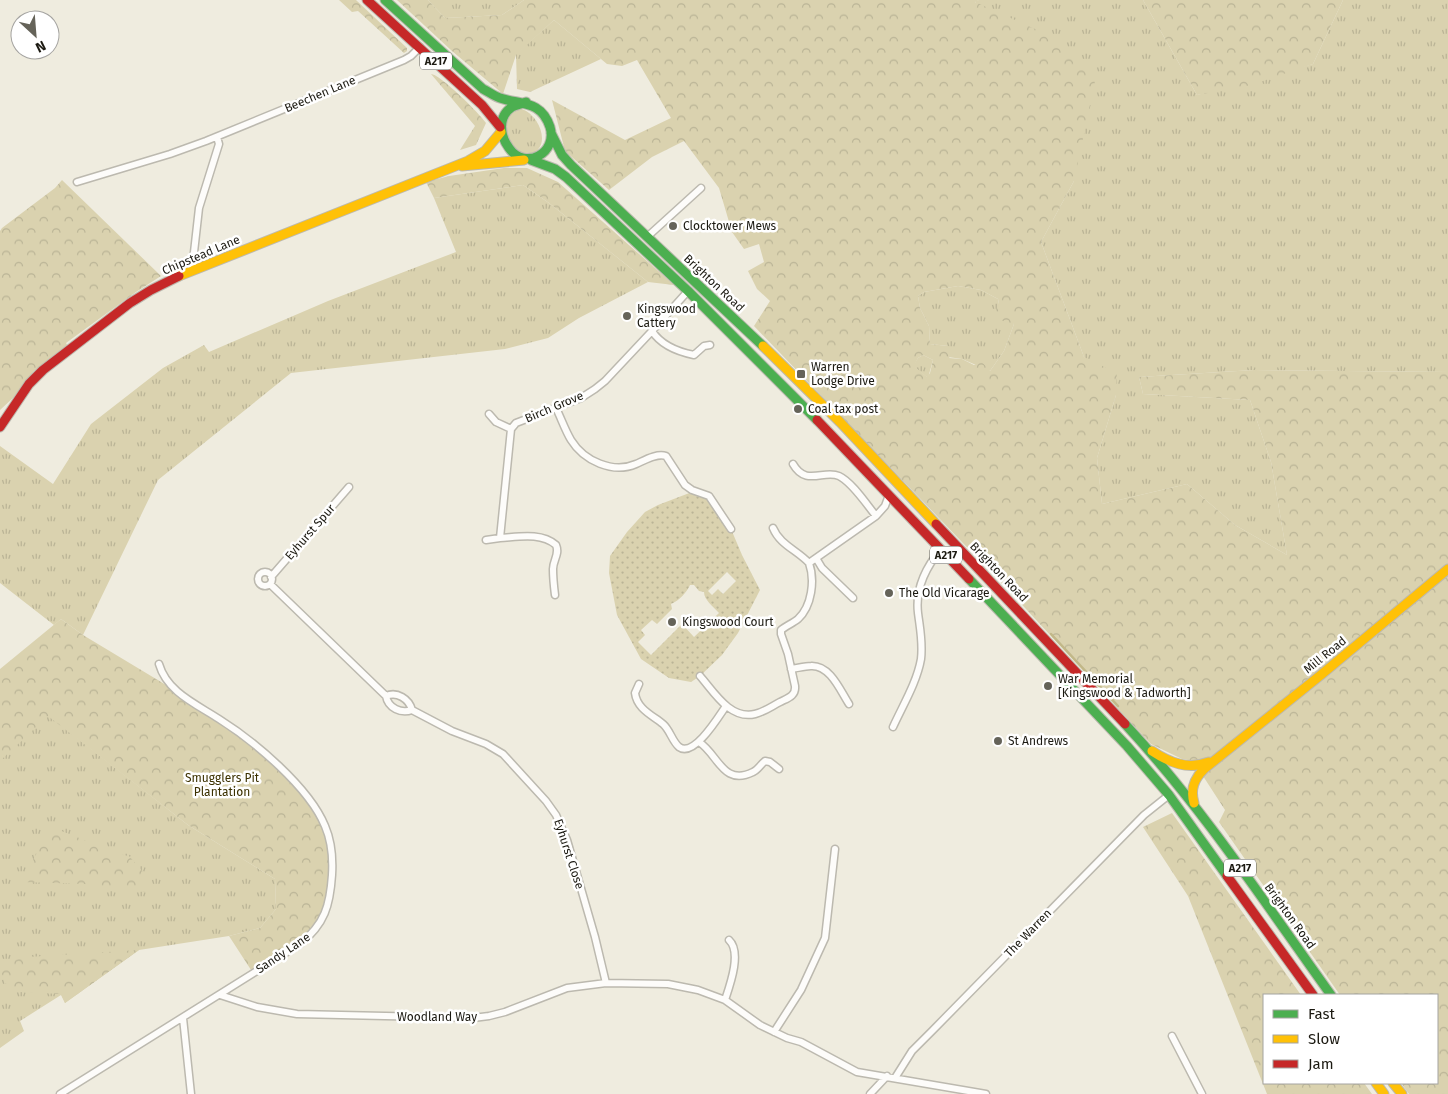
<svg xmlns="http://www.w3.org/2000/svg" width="1448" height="1094" font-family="'Fira Sans',sans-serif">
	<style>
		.grass { fill: url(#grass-tufts) }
		.forest { fill: url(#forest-crowns); fill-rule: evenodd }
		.garden { fill: url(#garden-dots); fill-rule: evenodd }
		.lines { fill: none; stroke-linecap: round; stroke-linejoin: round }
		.stream { stroke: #c2b888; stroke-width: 2.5 }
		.street-casing { stroke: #bcb9af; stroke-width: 9 }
		.fast-casing { stroke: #bcb9af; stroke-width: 11 }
		.slow-casing { stroke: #bcb9af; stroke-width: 11 }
		.jam-casing { stroke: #bcb9af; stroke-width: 11 }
		.street { stroke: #fdfcfa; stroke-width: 6 }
		.fast { stroke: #4caf50; stroke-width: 9 }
		.slow { stroke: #ffc107; stroke-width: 9 }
		.jam { stroke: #c62828; stroke-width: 9 }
		.poi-dot { fill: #656359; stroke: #fff; stroke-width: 2 }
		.labels { text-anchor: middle; stroke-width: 5; stroke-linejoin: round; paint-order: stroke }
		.shield { fill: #fff; stroke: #5f5e58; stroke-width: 1 }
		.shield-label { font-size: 11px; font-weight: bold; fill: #1b1911 }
		.street-label { font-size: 12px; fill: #1b1911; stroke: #fff }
		.poi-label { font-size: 12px; fill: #1b1911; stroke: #fff; text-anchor: start }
		.park-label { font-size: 12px; fill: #3c3100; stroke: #fff }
	</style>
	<defs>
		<pattern id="grass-tufts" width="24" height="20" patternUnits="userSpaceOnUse" patternTransform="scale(1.25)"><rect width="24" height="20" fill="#dad2af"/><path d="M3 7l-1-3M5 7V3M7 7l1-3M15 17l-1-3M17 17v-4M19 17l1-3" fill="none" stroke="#bab496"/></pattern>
		<pattern id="forest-crowns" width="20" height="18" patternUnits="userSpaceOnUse" patternTransform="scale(1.25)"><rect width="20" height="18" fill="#dad2af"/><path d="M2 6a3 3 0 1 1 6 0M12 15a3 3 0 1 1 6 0" fill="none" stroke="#bab496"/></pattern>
		<pattern id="garden-dots" width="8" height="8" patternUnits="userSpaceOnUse" patternTransform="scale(1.25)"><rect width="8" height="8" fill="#dad2af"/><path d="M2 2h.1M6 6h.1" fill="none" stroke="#bab496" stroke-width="1.8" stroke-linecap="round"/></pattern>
	</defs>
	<rect width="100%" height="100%" fill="#efecdf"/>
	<!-- grass -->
	<path class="grass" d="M 428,0 L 524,0 L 502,15 L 445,18 Z
		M 979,0 L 1143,0 L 1197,95 L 1313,64 L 1343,0 L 1448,0 L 1448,372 L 1254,370 L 1139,377 L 1143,394 L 1250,400 L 1271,462 L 1287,555 L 1235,525 L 1187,484 L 1102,504 L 1097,458 L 1116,395 L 1084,357 L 1041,242 L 1074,181 L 975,1 Z
		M 554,20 L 601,59 L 530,92 L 517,89 L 516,54 Z
		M 522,109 C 543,117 553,154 524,155 L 508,142 L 505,121 L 512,111 Z
		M 523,185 L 549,203 L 648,282 L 579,318 L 548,338 L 505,349 L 291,373 L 158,480 L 83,635 L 61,619 L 54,625 L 0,583 L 0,446 L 53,484 L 91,424 L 163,368 L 204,345 L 209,352 L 328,301 L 456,252 L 434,198 Z
		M 958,286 L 981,290 L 998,299 L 999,304 L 1014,324 L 1004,351 L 990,371 L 962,359 L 948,357 L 948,346 L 930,344 L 929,326 L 920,308 L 918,296 L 924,292 Z
		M 923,355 L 933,360 L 928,378 L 913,366 L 918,358 Z
		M 48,715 L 188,825 L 275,879 L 276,909 L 260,928 L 229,936 L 139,950 L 65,1003 L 61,995 L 20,1021 L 24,1031 L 0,1048 L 0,759 Z"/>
	<!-- forest -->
	<path class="forest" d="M 339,0 L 356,0 L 407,48 L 407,51 L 404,53 L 358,11 L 352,12 Z
		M 397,0 L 428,0 L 445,18 L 502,15 L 524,0 L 979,0 L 975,2 L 1062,41 L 1095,81 L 1074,181 L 1041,242 L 1084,357 L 1117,373 L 1116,395 L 1097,458 L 1102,504 L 1187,484 L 1235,525 L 1287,555 L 1271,462 L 1250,400 L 1143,394 L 1139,377 L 1254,370 L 1448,372 L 1448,1094 L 1409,1094 L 1401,1083 L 1437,1083 L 1437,995 L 1340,995 L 1219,822 L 1225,810 L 1203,776 L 1207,763 L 1182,759 L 1151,744 L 1013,595 L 754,326 L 770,301 L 757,289 L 748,271 L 764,262 L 759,244 L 744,249 L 732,232 L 719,188 L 684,141 L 652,157 L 609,190 L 565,151 L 552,100 L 625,140 L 671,118 L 637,60 L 622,66 L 607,64 L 554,20 L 516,55 L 503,94 L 452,51 ZM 958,286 L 981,290 L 998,299 L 999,304 L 995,311 L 1000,320 L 1014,324 L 1004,351 L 990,371 L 982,362 L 974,365 L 962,359 L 949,358 L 955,351 L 948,346 L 930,344 L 929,326 L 920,308 L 918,296 L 924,292 ZM 923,355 L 933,360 L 930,373 L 927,377 L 914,366 L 918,358 Z
		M 1143,0 L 1343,0 L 1313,64 L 1251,85 L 1197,95 Z
		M 431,74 C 440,74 480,114 486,123 L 476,145 L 460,150 L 475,126 Z
		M 504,168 L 527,168 L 558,182 L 674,285 L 648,282 L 549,203 L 523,185 L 434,198 L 426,182 L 449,176 Z
		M 62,180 L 161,276 L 136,292 L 66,343 L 67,345 L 34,371 L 13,398 L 0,410 L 0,231 L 2,228 L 55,188 Z
		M 61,619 L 83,635 L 176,691 L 265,752 L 310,800 L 328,835 L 331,896 L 315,930 L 253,973 L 229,936 L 260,928 L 276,909 L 275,879 L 188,825 L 48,716 L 0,761 L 0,669 Z
		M 1172,813 L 1301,995 L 1264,995 L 1264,1083 L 1364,1083 L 1372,1094 L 1267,1094 L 1188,896 L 1143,827 Z
		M 51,827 L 87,841 L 110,853 L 129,856 L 144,873 L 152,892 L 117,891 L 85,884 L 21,882 Z
		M 139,950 L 65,1003 L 61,994 L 19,992 L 5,983 L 1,971 L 10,961 L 28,957 Z"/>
	<!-- garden -->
	<path class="garden" d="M 692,492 L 709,496 L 731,529 L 742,555 L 760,590 L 738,633 L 722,655 L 700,676 L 691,682 L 669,678 L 641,659 L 617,615 L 609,573 L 610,556 L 627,532 L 645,512 L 658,505 ZM 727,572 L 736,581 L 723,594 L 718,589 L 712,595 L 708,591 ZM 690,585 L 694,585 L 699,591 L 704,592 C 704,600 713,606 719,613 L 694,637 L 682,624 L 651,655 L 638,642 L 645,635 L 641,630 L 652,620 L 657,624 L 672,609 L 671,604 C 679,601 687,592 690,585 Z"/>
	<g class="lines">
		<!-- stream -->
		<path class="stream" d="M 1051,634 L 1118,706"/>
		<!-- street casing -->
		<g class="street-casing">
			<path id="street" d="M 77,182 L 170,154 L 206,141 L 404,60 L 411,56 L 420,47
				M 647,237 L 701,188
				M 192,270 L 199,208 L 219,144 L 217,137
				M 652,331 C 661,345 679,352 694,355 L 704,346 L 710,345
				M 556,408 C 561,418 565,430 571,440 C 584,461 613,474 636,464 C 645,460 657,453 666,456 L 685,485 L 692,490 L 709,496 L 731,529
				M 489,414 L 496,422 L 511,429
				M 793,464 C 806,487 824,469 839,476 C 852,482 867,505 876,516
				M 773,528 C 780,545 797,550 809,563
				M 486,540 L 500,538
				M 816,558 L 822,568 L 853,598
				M258 579a7 7 0 1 1 14 0a7 7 0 1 1-14 0Z
				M 271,577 L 349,487
				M 270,584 L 386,696
				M 555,595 C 554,587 553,578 553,569 C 553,560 560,554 556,545 C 541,532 518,537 500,538 L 511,429 L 516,423 L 581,398 L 595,389 L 605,381 L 652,331 L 688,291
				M 791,669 C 798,668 805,666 811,666 C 830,665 840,690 849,704
				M 700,676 C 714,692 730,720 755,714 C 764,712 772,706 780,702 C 788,698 796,696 795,686 L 788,654 L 781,634 L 781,630 C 786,626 793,623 798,619 C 812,606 815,580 809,563 L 876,516 L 885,506 L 889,495
				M 639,684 L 635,693 C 637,709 652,715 663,724 C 670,730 672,741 679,747 C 694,758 719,716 726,706
				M 412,710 C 409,699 397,691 386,696 C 388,708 401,714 412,710 L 452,731 L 486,744 L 503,754 L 546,801 L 556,815 L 567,840 L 595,937 L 606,983
				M 893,727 C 903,705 917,682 921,659 C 923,642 920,629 918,613 C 915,588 926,567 941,549
				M 699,742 C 718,754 723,787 753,772 C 758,770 760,765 765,761 L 770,762 L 779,769
				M 220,995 L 257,1007 L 297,1014 L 473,1018 L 489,1016 L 505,1012 L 567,988 L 606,983 L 668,984 L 698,990 L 725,1000 L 760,1025 L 787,1038 L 801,1042 L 857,1072 L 986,1094
				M 725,1000 C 730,985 742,952 729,940
				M 183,1018 L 191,1094
				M 774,1032 L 801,990 L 825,938 L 835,849
				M 1172,1036 L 1202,1094
				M 895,1078 L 912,1051 L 933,1030 L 1144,815 L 1169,795
				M 60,1094 L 300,944 C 325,924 330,905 332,875 C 333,859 331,840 325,826 C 309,787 254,741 219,719 C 196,704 167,692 159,664
				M 870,1094 L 887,1076"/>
		</g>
		<!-- fast casing -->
		<g class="fast-casing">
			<path id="fast" d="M 385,0 L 483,89 C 489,92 494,96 500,98 C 521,105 541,100 550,127 C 558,153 525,171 509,148 C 500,136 497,117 512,107 C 516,105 522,104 526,102
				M 551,133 L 562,155 L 571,165 L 763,346
				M 531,160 L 555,169 L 566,177 L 688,291 L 817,420
				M 969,579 L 1127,746 L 1169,795 L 1227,876
				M 1125,724 C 1202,807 1265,903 1331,995"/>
		</g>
		<!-- slow casing -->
		<g class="slow-casing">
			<path id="slow" d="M 462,166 L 524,160
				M 179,276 L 468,161 L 485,151 L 501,132
				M 763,346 L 840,422 L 936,524
				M 1152,751 C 1170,763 1188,770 1209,762
				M 1194,803 C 1190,789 1194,779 1204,769 L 1322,674 L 1448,569
				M 1376,1083 L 1384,1094
				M 1393,1083 L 1402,1094"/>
		</g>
		<!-- jam casing -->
		<g class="jam-casing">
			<path id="jam" d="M 367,0 L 482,105 L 500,127
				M 817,420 L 969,579
				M 0,427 L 29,384 L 43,370 L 130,303 L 151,290 L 179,276
				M 936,524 L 1125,724
				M 1227,876 L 1313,995"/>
		</g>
		<!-- street -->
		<use href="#street" class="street"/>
		<!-- fast -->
		<use href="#fast" class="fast"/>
		<!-- slow -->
		<use href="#slow" class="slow"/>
		<!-- jam -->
		<use href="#jam" class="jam"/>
	</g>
	<!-- markers -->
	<g class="poi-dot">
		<circle cx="673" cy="226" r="5"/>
		<circle cx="627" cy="316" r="5"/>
		<rect x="796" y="369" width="10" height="10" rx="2.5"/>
		<circle cx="798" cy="409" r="5"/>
		<circle cx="889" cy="593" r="5"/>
		<circle cx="672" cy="622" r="5"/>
		<circle cx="1048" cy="686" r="5"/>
		<circle cx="998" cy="741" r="5"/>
	</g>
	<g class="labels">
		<!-- shield labels -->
		<g class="shield">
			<rect x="420" y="52.5" width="32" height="17" rx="4"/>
			<rect x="930" y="546.5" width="32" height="17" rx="4"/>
			<rect x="1224" y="859.5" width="32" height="17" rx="4"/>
		</g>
		<g class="shield-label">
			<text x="436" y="65">A217</text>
			<text x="946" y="559">A217</text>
			<text x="1240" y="872">A217</text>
		</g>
		<!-- street labels -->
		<g class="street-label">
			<text transform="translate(320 94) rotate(-23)" y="4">Beechen Lane</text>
			<text transform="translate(201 255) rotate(-23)" y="4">Chipstead Lane</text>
			<text transform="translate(714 283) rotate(43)" y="4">Brighton Road</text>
			<text transform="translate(554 407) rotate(-23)" y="4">Birch Grove</text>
			<text transform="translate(310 532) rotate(-49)" y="4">Eyhurst Spur</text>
			<text transform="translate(999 572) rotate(46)" y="4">Brighton Road</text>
			<text transform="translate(1325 655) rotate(-39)" y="4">Mill Road</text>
			<text transform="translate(569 854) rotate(72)" y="4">Eyhurst Close</text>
			<text transform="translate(1290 916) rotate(54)" y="4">Brighton Road</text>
			<text transform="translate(1028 933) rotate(-46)" y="4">The Warren</text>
			<text transform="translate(283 953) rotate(-34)" y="4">Sandy Lane</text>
			<text x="437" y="1021">Woodland Way</text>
		</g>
		<!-- poi labels -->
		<g class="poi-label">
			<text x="683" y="230">Clocktower Mews</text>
			<text x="637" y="313">Kingswood<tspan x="637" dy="14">Cattery</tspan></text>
			<text x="811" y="371">Warren<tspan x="811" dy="14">Lodge Drive</tspan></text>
			<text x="808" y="413">Coal tax post</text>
			<text x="899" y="597">The Old Vicarage</text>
			<text x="682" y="626">Kingswood Court</text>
			<text x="1058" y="683">War Memorial<tspan x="1058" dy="14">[Kingswood &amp; Tadworth]</tspan></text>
			<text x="1008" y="745">St Andrews</text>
		</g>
		<!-- park labels -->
		<g class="park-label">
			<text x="222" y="782">Smugglers Pit<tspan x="222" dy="14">Plantation</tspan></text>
		</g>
	</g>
	<!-- legend -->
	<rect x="1263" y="994" width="175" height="90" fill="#ffffff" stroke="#a4a3a0"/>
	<rect x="1273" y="1010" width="25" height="8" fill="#4caf50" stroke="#a4a3a0"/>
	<text x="1308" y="1019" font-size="15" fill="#1b1911">Fast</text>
	<rect x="1273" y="1035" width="25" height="8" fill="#ffc107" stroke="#a4a3a0"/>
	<text x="1308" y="1044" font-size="15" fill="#1b1911">Slow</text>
	<rect x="1273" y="1060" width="25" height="8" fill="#c62828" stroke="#a4a3a0"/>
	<text x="1308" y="1069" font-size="15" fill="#1b1911">Jam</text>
	<!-- north arrow -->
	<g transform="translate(35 35) rotate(154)"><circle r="24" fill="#ffffff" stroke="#a4a3a0"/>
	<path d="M0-4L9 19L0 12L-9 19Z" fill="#656359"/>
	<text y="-8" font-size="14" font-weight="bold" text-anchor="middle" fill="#1b1911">N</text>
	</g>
</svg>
